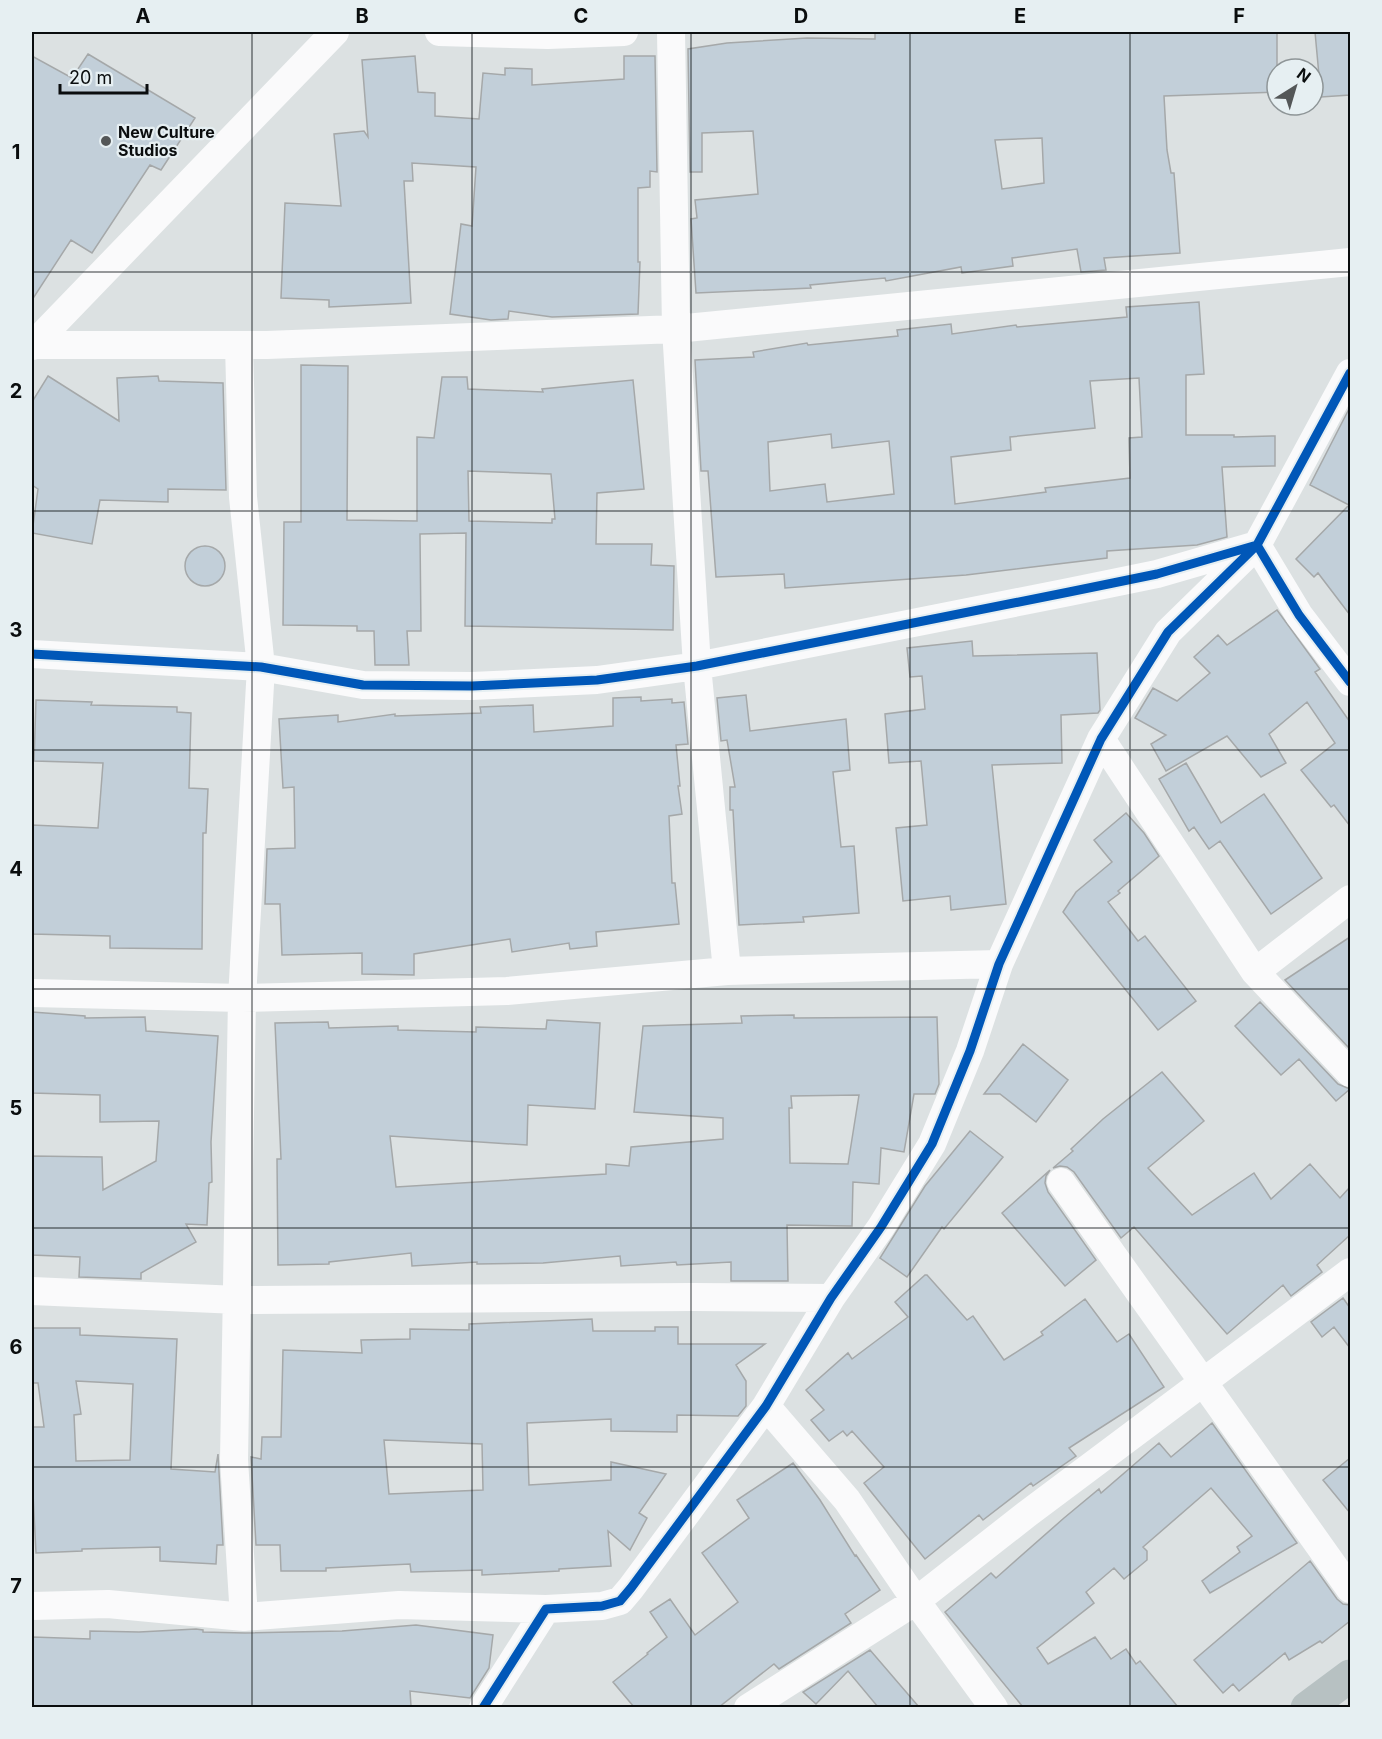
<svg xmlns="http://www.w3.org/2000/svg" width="1382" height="1739" font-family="Inter,sans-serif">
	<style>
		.building { fill: #c2cfd9; stroke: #a5a8a9; stroke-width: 1.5; fill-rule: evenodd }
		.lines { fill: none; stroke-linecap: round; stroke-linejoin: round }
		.street { stroke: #fafafb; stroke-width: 28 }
		.primary { stroke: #b7c1c2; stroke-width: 33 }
		.cycleway-casing { stroke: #e6eff2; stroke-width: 13 }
		.cycleway { stroke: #0057b8; stroke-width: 9 }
		.grid { fill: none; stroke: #0a0d0e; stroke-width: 1.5; stroke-opacity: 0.55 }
		.poi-dot { fill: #545758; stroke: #e6eff2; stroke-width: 2 }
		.labels { text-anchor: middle; stroke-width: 4.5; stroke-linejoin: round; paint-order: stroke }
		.poi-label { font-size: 16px; font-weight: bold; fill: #0a0d0e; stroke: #e6eff2; text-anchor: start }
		.neatline { fill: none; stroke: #0a0d0e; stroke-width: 2 }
		.grid-label { font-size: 20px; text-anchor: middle; font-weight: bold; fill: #0a0d0e }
	</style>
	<rect width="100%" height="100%" fill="#dce1e2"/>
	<!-- building -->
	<path class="building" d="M 875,32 L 1277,32 L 1277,92 L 1164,96 L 1167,150 L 1171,173 L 1174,173 L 1180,253 L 1104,258 L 1106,270 L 1081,272 L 1077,249 L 1012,258 L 1013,266 L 962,273 L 961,267 L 886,281 L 885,278 L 810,285 L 811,288 L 696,293 L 691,219 L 697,218 L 695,200 L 758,194 L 753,131 L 702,133 L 702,172 L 690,172 L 688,49 L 727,43 L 807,38 L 875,39 ZM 1042,138 L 1044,183 L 1002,189 L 995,140 Z
		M 1315,32 L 1350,32 L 1350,95 L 1321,97 Z
		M 88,54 L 195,118 L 161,170 L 150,165 L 92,253 L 71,240 L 32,300 L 32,56 L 72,78 Z
		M 415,56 L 418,92 L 435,93 L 435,116 L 479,119 L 483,73 L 505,75 L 505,68 L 532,69 L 532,85 L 624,79 L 624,56 L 655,56 L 657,172 L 650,171 L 650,187 L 638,188 L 638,262 L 640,262 L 638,314 L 552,317 L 509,311 L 508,319 L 491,320 L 450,314 L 461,224 L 472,226 L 476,167 L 412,163 L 413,181 L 404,181 L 411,303 L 329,307 L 329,300 L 281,298 L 285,203 L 341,206 L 334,134 L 364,131 L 368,137 L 362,60 Z
		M 1199,302 L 1204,374 L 1186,375 L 1186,435 L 1234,435 L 1234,437 L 1275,436 L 1275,466 L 1222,467 L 1227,537 L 1197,545 L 1107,551 L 1107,558 L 966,575 L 785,588 L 784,574 L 716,577 L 708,471 L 701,471 L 695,360 L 754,357 L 753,352 L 807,343 L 808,345 L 898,336 L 897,330 L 951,324 L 952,334 L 1016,325 L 1017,327 L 1127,317 L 1126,307 ZM 1139,378 L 1142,437 L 1129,438 L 1130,478 L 1045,488 L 1046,492 L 955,504 L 951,457 L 1011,450 L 1010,437 L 1095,428 L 1090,381 ZM 831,434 L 832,448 L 889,441 L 894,494 L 827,502 L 825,484 L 770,491 L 768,442 Z
		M 301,365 L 348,366 L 347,520 L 417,521 L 417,437 L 434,438 L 442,377 L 467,377 L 468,389 L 543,392 L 542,389 L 633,380 L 644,489 L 597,493 L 596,544 L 652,544 L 651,565 L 674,566 L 673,630 L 465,626 L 466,533 L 420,534 L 421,631 L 407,631 L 409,665 L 375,665 L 374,631 L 357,631 L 357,626 L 283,625 L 284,522 L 301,522 ZM 468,471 L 551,474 L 555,519 L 552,519 L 552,523 L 469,521 Z
		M 48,376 L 119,421 L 117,378 L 158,376 L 159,381 L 223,383 L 226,490 L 168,489 L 168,502 L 100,500 L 92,544 L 32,533 L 38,489 L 32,485 L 32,402 Z
		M 1350,407 L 1350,615 L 1318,573 L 1314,577 L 1296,559 L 1349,505 L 1310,485 Z
		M185 566a20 20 0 1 1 40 0a20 20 0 1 1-40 0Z
		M 1277,610 L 1320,669 L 1315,672 L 1350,722 L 1350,826 L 1334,805 L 1331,807 L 1301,770 L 1335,743 L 1307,702 L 1269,734 L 1286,763 L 1261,777 L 1227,736 L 1166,771 L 1151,744 L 1166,735 L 1135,718 L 1153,688 L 1177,701 L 1210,673 L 1194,657 L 1218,635 L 1227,645 Z
		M 972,641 L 973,656 L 1097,653 L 1100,710 L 1098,713 L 1061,715 L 1062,763 L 992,765 L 1006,904 L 951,910 L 950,896 L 903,901 L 896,828 L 927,825 L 921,761 L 889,763 L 885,714 L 925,709 L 922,676 L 910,677 L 907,648 Z
		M 746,695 L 750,731 L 846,719 L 850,770 L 833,772 L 841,847 L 854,846 L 859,913 L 803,917 L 804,922 L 739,925 L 733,810 L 730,810 L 730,787 L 735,787 L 727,740 L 721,741 L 717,698 Z
		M 641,697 L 641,701 L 672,699 L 672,703 L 684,702 L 688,744 L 676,745 L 680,786 L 678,786 L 682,814 L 669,816 L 672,883 L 675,883 L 679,924 L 596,932 L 597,946 L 570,949 L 569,943 L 512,952 L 510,939 L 414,954 L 414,975 L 362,974 L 362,953 L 282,955 L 280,904 L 265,904 L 267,849 L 295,848 L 294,787 L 283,788 L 279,719 L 338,715 L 338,722 L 395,714 L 395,716 L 481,713 L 480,707 L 533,705 L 534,732 L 613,726 L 613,698 Z
		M 36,700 L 92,702 L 91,705 L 177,707 L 177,712 L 191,713 L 189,788 L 208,789 L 206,833 L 203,833 L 202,949 L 110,948 L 110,936 L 32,934 L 32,825 L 98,828 L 103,763 L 34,761 Z
		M 1186,763 L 1221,823 L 1264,794 L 1322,878 L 1271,914 L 1220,841 L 1209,849 L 1194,827 L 1189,831 L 1159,779 Z
		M 1126,813 L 1144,833 L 1159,856 L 1118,891 L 1120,893 L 1108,902 L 1138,941 L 1145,936 L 1196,1001 L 1158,1030 L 1063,912 L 1076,892 L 1112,862 L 1094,840 Z
		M 1350,937 L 1350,1049 L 1285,980 Z
		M 1260,1002 L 1338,1084 L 1350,1089 L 1336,1101 L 1299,1059 L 1281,1075 L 1235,1026 Z
		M 32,1012 L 85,1016 L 85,1018 L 145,1017 L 146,1031 L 218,1036 L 211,1142 L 212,1182 L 209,1183 L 207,1225 L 186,1224 L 196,1242 L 141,1273 L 141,1279 L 79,1277 L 80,1257 L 32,1255 L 32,1156 L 102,1157 L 103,1190 L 156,1161 L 159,1121 L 100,1122 L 100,1095 L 32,1093 Z
		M 794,1015 L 794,1018 L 937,1017 L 939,1084 L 935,1094 L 914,1094 L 904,1152 L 881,1148 L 879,1184 L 853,1182 L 852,1226 L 787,1225 L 788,1281 L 731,1281 L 731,1262 L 677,1265 L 676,1262 L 621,1266 L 620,1256 L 543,1263 L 477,1264 L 477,1262 L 412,1266 L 411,1253 L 329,1262 L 329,1264 L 278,1265 L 277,1159 L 281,1159 L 275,1023 L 328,1022 L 329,1028 L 398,1026 L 398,1030 L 476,1032 L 476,1027 L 546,1029 L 547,1020 L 600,1023 L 595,1109 L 528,1105 L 527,1145 L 390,1136 L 396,1187 L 606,1174 L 606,1164 L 629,1166 L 631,1147 L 723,1139 L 723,1118 L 634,1112 L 643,1026 L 742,1023 L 741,1016 ZM 859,1095 L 848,1164 L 790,1163 L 789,1108 L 792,1108 L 791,1096 Z
		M 1023,1044 L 1068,1080 L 1036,1122 L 1000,1094 L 984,1094 Z
		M 1162,1072 L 1204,1121 L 1148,1168 L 1192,1215 L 1254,1173 L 1271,1199 L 1310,1164 L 1340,1198 L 1350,1187 L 1350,1235 L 1317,1265 L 1322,1272 L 1291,1296 L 1283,1285 L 1227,1334 L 1134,1227 L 1121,1238 L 1074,1172 L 1067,1167 L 1060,1166 L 1053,1168 L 1073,1151 L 1071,1149 L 1103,1119 Z
		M 970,1131 L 1003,1157 L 944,1229 L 942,1227 L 907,1277 L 880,1258 L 925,1186 Z
		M 1050,1170 L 1046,1176 L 1045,1183 L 1048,1192 L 1096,1260 L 1065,1286 L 1002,1213 Z
		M 925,1275 L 927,1275 L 967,1320 L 973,1316 L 1004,1360 L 1043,1335 L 1041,1332 L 1085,1299 L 1117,1342 L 1129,1334 L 1164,1387 L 1069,1448 L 1076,1456 L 1033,1486 L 1031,1483 L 983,1520 L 979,1515 L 925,1559 L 864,1483 L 884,1467 L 852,1431 L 847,1436 L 843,1431 L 829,1441 L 811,1420 L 824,1410 L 806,1390 L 848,1353 L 852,1359 L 908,1317 L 895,1302 Z
		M 1343,1298 L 1350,1308 L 1350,1348 L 1334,1327 L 1322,1337 L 1311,1322 Z
		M 592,1319 L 593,1331 L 655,1331 L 655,1327 L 678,1327 L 678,1344 L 765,1344 L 736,1365 L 746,1381 L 746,1406 L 738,1416 L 677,1415 L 677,1432 L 611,1431 L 611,1419 L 527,1423 L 529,1485 L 611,1480 L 611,1462 L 666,1474 L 639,1513 L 647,1518 L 630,1550 L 608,1531 L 611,1566 L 559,1569 L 559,1571 L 482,1575 L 482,1570 L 411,1572 L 410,1564 L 326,1568 L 326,1571 L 281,1571 L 280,1545 L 256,1545 L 251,1457 L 261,1459 L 262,1437 L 281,1437 L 283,1350 L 362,1353 L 361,1340 L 410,1339 L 410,1329 L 469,1330 L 469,1324 ZM 384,1440 L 482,1444 L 483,1490 L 389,1494 Z
		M 32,1328 L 80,1328 L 80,1335 L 177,1339 L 171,1469 L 215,1472 L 218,1454 L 223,1545 L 217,1545 L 216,1564 L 160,1561 L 160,1547 L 82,1549 L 82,1551 L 36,1553 L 32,1474 L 32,1427 L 44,1427 L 38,1383 L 32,1383 ZM 76,1381 L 133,1384 L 130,1460 L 76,1461 L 74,1415 L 81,1414 Z
		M 1212,1423 L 1297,1543 L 1210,1593 L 1202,1581 L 1240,1552 L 1237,1547 L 1252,1536 L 1211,1488 L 1143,1547 L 1147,1551 L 1147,1560 L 1124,1579 L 1114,1568 L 1086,1592 L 1094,1603 L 1037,1648 L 1048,1664 L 1095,1637 L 1111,1659 L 1126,1649 L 1136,1664 L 1140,1661 L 1178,1707 L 1023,1707 L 945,1612 L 991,1573 L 996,1578 L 1064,1518 L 1099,1489 L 1101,1493 L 1159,1443 L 1171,1457 Z
		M 1350,1458 L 1350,1513 L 1323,1480 Z
		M 793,1463 L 820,1500 L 855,1556 L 856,1555 L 880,1590 L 845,1614 L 851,1623 L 779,1669 L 774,1664 L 719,1707 L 634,1707 L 613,1682 L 648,1654 L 647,1653 L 667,1637 L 650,1612 L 670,1599 L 695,1635 L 738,1602 L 702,1553 L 749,1518 L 737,1500 Z
		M 1310,1561 L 1337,1599 L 1343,1604 L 1350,1605 L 1350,1621 L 1322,1643 L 1320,1641 L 1289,1660 L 1285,1653 L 1239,1691 L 1233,1684 L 1223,1693 L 1194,1660 Z
		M 416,1625 L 493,1635 L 489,1668 L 470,1698 L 410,1691 L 411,1706 L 398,1707 L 32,1707 L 33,1637 L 90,1639 L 90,1631 L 139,1632 L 196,1629 L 203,1630 L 203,1632 L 245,1633 L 342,1631 Z
		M 870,1650 L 919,1707 L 878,1707 L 848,1671 L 816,1704 L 803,1692 Z"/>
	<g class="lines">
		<!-- street -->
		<path class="street" d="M 439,32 L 548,35 L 624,32
			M 671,32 L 676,329 L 697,666 L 727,971
			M 32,345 L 267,345 L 676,329 L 1350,262
			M 239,345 L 243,497 L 261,667 L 242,998 L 234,1460 L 244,1617
			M 32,346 L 335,32
			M 32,654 L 261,667 L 363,685 L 472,686 L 597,680 L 697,666 L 1069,592 L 1157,574 L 1257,545 L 1299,615 L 1350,682
			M 1101,739 L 1255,972 L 1350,1073
			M 1255,972 L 1350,899
			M 32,993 L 242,998 L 507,991 L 727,971 L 999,964
			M 1061,1182 L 1350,1589
			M 32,1291 L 238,1300 L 693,1297 L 831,1298
			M 766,1406 L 847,1500 L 916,1601 L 994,1708
			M 32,1606 L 108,1604 L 244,1617 L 399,1605 L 546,1609
			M 483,1708 L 546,1609 L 602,1606 L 620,1601 L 631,1588 L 766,1406 L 831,1298 L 881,1227 L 932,1144 L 970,1051 L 999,964 L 1101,739 L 1168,632 L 1257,545 L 1350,373
			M 748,1708 L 916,1601 L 1027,1514 L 1350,1272"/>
		<!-- primary -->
		<path class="primary" d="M 1307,1708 L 1350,1676"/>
		<!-- cycleway casing -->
		<g class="cycleway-casing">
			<path id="cycleway" d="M 32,654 L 261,667 L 363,685 L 472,686 L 597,680 L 697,666 L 1069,592 L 1157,574 L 1257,545 L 1299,615 L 1350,682
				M 483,1708 L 546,1609 L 602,1606 L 620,1601 L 631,1588 L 766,1406 L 831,1298 L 881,1227 L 932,1144 L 970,1051 L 999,964 L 1101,739 L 1168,632 L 1257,545 L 1350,373"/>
		</g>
		<!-- cycleway -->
		<use href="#cycleway" class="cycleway"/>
	</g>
	<!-- grid -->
	<path class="grid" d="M 252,32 L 252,1708M 472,32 L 472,1708M 691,32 L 691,1708M 910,32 L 910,1708M 1130,32 L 1130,1708M 32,272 L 1350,272M 32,511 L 1350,511M 32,750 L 1350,750M 32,989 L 1350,989M 32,1228 L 1350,1228M 32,1467 L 1350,1467"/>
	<!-- markers -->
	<circle class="poi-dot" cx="106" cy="141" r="6"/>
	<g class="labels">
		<!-- poi labels -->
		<g class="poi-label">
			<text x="118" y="138">New Culture<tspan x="118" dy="18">Studios</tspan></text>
		</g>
	</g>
	<!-- border -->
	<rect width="1382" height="1739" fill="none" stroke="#e6eff2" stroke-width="66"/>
	<!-- north arrow -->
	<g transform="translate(1295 87) rotate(37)"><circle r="28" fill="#e6eff2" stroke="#8e9597" stroke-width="1.5"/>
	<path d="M0-4.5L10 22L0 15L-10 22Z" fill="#545758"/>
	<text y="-9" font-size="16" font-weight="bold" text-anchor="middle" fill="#0a0d0e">N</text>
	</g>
	<!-- scale -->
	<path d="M60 84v9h87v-9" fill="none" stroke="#0a0d0e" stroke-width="3"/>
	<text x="69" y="84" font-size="18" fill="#0a0d0e" stroke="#e6eff2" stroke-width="4.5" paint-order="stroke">20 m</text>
	<rect x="33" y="33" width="1316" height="1673" class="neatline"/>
	<g class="grid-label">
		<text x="143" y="23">A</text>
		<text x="362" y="23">B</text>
		<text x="581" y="23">C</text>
		<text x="801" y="23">D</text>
		<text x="1020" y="23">E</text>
		<text x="1239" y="23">F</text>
		<text x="16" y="159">1</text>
		<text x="16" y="398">2</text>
		<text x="16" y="637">3</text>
		<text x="16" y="876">4</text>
		<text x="16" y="1115">5</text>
		<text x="16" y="1354">6</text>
		<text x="16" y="1593">7</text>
	</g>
</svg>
